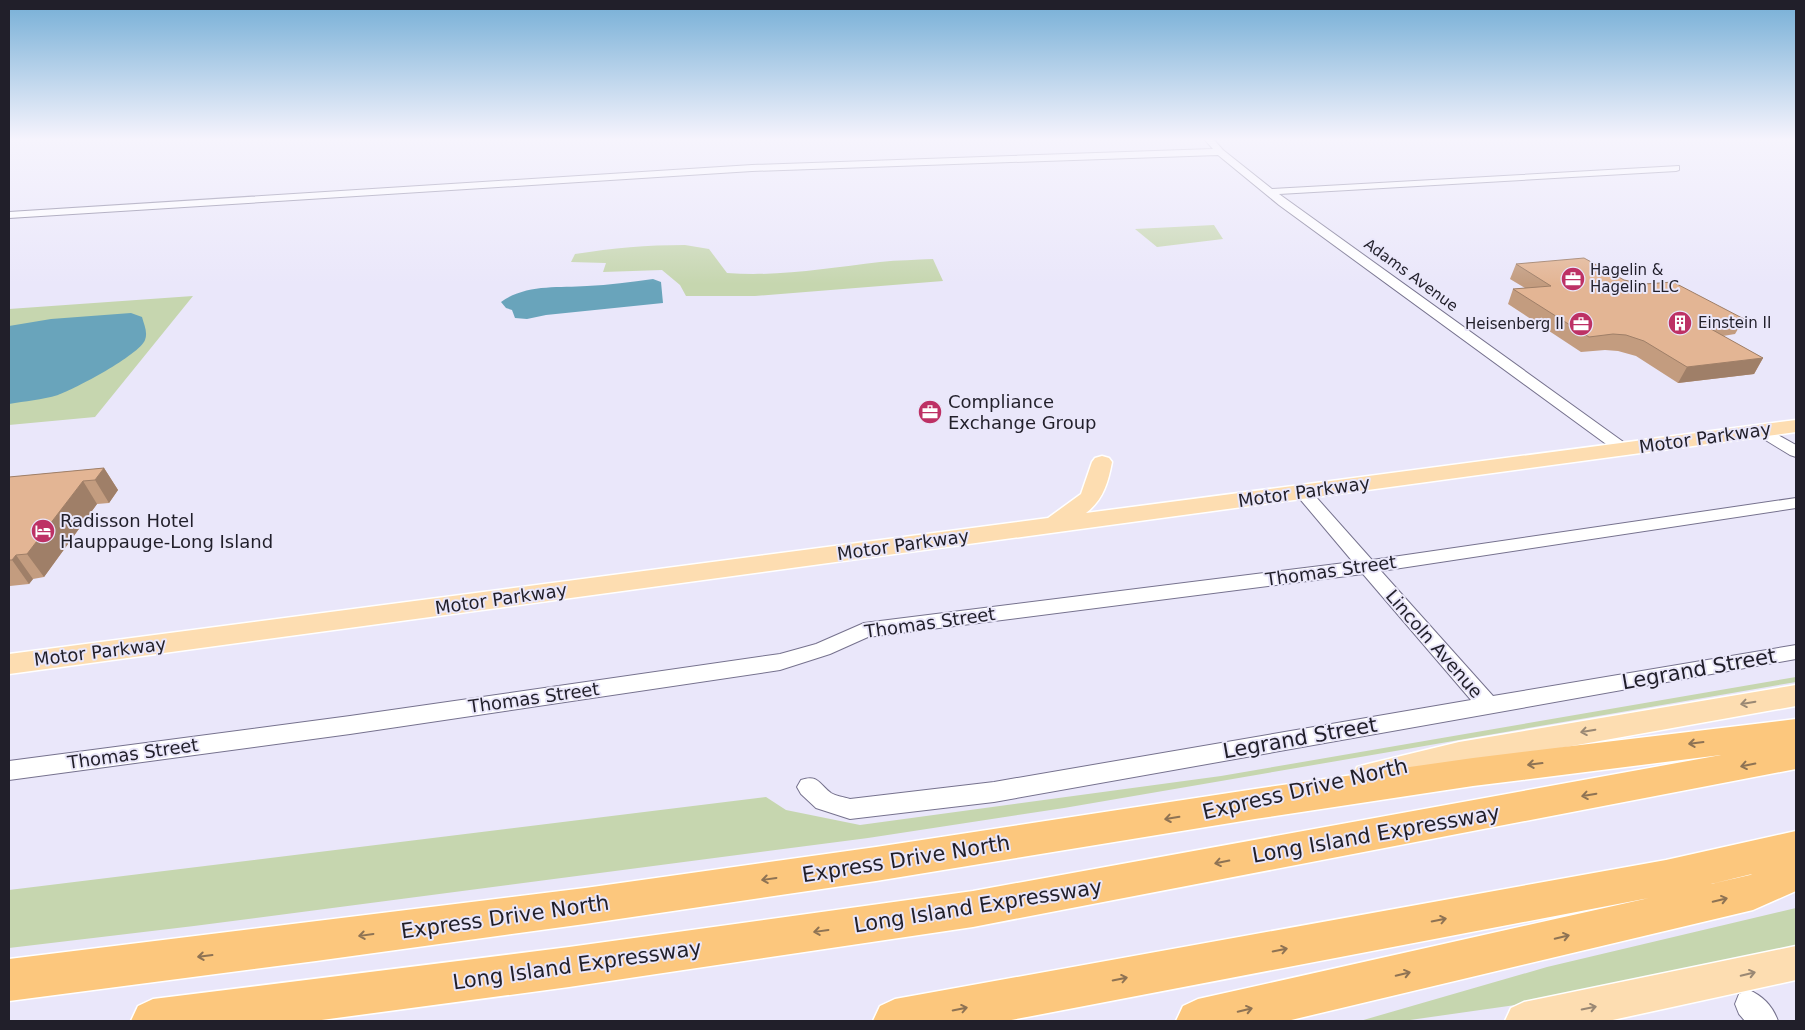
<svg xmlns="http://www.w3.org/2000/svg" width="1805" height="1030" font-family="'DejaVu Sans',sans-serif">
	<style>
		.green { fill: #c6d6af }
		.water { fill: #69a4bb }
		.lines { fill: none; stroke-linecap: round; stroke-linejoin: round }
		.minor-casing { stroke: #76728e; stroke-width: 2 }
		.major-casing { stroke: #fff; stroke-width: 3 }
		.highway-casing { stroke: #fff; stroke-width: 3 }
		.minor { fill: #fff; fill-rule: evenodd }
		.major { fill: #fdddb1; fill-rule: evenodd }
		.highway { fill: #fcc77d; fill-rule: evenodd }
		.wall { fill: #c39c7f }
		.shaded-wall { fill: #9f7f68 }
		.building { fill: #e3b594; stroke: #9f7f68 }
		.oneway { stroke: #9a8874 }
		.oneway2 { stroke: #8e7354 }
		.labels { text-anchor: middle; stroke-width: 4; stroke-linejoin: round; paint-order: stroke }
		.far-poi-label { font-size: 15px; fill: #211f2a; stroke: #eae7fa; text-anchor: start }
		.far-street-label { font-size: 15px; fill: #211f2a; stroke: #eae7fa }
		.poi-label { font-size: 18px; fill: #211f2a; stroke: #eae7fa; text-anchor: start }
		.street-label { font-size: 18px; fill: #211f2a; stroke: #eae7fa }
		.near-street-label { font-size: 21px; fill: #211f2a; stroke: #eae7fa }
	</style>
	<rect width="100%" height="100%" fill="#eae7fa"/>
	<!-- green -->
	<path class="green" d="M 1214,225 L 1223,239 L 1157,247 L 1135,229 Z
		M 685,245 L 709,249 L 727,273 C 778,277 829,268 880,262 C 898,260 916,260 933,259 L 943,281 L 755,296 L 686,296 L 680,285 L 662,270 L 603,272 L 606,263 L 571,262 L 575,254 C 614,248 646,245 685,245 Z
		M 193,296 L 95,417 L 9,425 L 9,309 Z
		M 1796,677 L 1796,682 L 1064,808 L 868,838 L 194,926 L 9,948 L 9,890 L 766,797 L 786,810 L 860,825 L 1221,776 Z
		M 1796,908 L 1796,947 L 1571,997 L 1403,1021 L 1360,1021 L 1547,967 Z"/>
	<!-- water -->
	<path class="water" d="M 653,279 L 661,282 L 663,303 L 546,315 L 527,319 L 515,318 L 512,310 L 506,308 L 501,302 C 526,284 557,288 587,286 C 609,285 631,282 653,279 Z
		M 131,313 L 142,317 C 144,325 148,332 145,340 C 139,355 75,389 58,395 C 42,400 25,401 9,404 L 9,326 L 51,319 Z"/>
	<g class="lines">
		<!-- minor casing -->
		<g class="minor-casing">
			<path id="minor" d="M 1205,140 L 1214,140 L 1223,150 L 1272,189 L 1679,166 L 1679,170 L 1676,171 L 1279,194 L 1629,446 L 1631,449 L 1629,452 L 1617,452 L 1279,205 L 1218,155 L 752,171 L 9,218 L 9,212 L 752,165 L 1213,149 Z
				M 1760,425 L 1796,445 L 1796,457 L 1790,455 L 1754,433 L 1752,430 L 1754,427 Z
				M 1302,487 L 1308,488 L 1372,560 L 1796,498 L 1796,508 L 1381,571 L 1493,696 L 1796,645 L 1796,659 L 994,802 L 850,819 L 816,808 L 801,794 L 797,787 L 801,780 C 818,774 819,784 831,793 C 836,796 844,797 850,799 L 994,782 L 1471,700 L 1363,574 L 868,637 L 830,654 L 780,670 L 350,734 L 9,780 L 9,761 L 350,716 L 780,654 L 816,644 L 864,623 L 1353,562 L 1294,492 L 1296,488 Z
				M 1749,990 C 1763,996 1773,1007 1778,1021 L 1745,1021 L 1739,1014 L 1735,1004 L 1739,994 Z"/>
		</g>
		<!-- major casing -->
		<g class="major-casing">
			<path id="major" d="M 1796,420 L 1796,432 L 9,674 L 9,654 L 1048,518 L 1081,494 L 1092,462 L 1095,458 L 1102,456 L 1109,458 L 1112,462 C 1108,483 1103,500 1086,513 Z
				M 1796,685 L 1796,706 L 1459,766 L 1368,788 L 1357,785 L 1353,776 L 1357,767 L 1368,764 L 1459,742 Z
				M 1796,946 L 1796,980 L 1608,1021 L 1505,1021 L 1511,1008 L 1524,1002 Z"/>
		</g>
		<!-- highway casing -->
		<g class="highway-casing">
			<path id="highway" d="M 1796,719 L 1796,769 L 973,927 L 569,987 L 314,1021 L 131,1021 L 138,1006 L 153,999 L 569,947 L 973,891 L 1721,755 L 1473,786 L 1255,819 L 876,881 L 585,924 L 316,961 L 9,1001 L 9,959 L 585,888 L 876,847 L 1255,789 L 1473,758 Z
				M 1796,831 L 1796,891 L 1753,910 L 1287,1021 L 1176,1021 L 1183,1006 L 1198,999 L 1649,898 L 1006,1021 L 873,1021 L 880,1006 L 895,999 L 1666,860 ZM 1752,874 L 1750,875 L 1711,884 Z"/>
		</g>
		<!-- minor -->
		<use href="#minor" class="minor"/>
		<!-- major -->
		<use href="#major" class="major"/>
		<!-- highway -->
		<use href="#highway" class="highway"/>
	</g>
	<!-- wall -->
	<path class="wall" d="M 1516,264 L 1624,280 L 1744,319 L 1735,334 L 1723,336 L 1763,358 L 1754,374 L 1678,383 L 1636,356 L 1618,351 L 1605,350 L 1581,352 L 1508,304 L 1513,289 L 1525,288 L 1510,279 Z
		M 104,468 L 118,490 L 109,503 L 97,504 L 44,577 L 33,579 L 29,584 L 10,586 L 9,584 L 9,475 L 10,477 Z"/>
	<!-- shaded-wall -->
	<path class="shaded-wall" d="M 1763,358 L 1754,374 L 1678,383 L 1687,367 Z
		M 104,468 L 118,490 L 109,503 L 95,480 Z
		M 83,481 L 97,504 L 44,577 L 27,554 Z
		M 16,555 L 33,579 L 29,584 L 12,560 Z"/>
	<!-- building -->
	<path class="building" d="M 1584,258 L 1624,280 L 1645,284 L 1673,282 L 1744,319 L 1702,324 L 1763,358 L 1687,367 L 1644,341 L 1626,335 L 1613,334 L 1589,337 L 1513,289 L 1551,286 L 1516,264 Z
		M 104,468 L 95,480 L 83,481 L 27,554 L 16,555 L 12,560 L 9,560 L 9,477 Z"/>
	<!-- one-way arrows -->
	<defs><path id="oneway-shaft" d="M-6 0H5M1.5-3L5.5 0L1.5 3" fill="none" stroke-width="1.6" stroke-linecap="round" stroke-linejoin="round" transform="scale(1.25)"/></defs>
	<g class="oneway">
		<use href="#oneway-shaft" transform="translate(1748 703) rotate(170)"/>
		<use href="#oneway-shaft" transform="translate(1588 731) rotate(170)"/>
		<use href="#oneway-shaft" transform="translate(1748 974) rotate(-13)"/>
		<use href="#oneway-shaft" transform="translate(1589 1008) rotate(-12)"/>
	</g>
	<g class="oneway2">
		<use href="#oneway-shaft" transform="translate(1696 743) rotate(173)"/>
		<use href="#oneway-shaft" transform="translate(1535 764) rotate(173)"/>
		<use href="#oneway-shaft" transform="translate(1748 765) rotate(169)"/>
		<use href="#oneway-shaft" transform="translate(1589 795) rotate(170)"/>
		<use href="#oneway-shaft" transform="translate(1172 818) rotate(171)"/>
		<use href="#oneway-shaft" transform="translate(1222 862) rotate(169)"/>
		<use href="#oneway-shaft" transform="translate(769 879) rotate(172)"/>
		<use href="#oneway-shaft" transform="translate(1720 900) rotate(-13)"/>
		<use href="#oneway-shaft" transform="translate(1439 920) rotate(-11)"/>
		<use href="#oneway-shaft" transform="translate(821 931) rotate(172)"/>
		<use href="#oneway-shaft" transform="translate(366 935) rotate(172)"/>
		<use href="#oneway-shaft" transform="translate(1562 937) rotate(-13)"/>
		<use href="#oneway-shaft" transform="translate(1280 950) rotate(-11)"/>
		<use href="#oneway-shaft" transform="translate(205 956) rotate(173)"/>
		<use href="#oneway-shaft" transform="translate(1403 974) rotate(-13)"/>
		<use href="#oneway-shaft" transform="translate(1120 979) rotate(-11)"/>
		<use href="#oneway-shaft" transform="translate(960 1009) rotate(-11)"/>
		<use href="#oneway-shaft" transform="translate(1245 1010) rotate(-13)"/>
	</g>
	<!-- sky -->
	<linearGradient id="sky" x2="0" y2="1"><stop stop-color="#75aed6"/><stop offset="0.49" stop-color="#f6f4fd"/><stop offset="1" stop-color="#f6f4fd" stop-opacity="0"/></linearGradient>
	<rect width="1805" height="284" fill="url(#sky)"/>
	<!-- icons -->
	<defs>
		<g id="office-disc" transform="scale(1.25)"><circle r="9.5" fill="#bd3165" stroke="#eae7fa"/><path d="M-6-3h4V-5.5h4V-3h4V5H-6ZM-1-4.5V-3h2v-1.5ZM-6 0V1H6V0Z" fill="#fff"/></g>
		<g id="building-disc" transform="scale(1.25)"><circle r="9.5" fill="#bd3165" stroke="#eae7fa"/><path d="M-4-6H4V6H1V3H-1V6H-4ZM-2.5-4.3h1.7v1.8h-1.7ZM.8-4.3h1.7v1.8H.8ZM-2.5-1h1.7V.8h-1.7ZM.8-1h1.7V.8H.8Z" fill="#fff"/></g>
		<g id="hotel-disc" transform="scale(1.25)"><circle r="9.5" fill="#bd3165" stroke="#eae7fa"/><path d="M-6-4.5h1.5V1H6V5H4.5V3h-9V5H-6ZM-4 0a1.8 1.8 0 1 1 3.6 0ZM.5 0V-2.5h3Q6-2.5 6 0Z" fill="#fff"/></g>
	</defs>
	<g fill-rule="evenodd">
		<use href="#office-disc" x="1573" y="279"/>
		<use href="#building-disc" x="1680" y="323"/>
		<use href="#office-disc" x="1581" y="324"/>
		<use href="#office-disc" x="930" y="412"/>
		<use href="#hotel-disc" x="43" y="531"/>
	</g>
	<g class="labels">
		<!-- far-poi labels -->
		<g class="far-poi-label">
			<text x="1590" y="275">Hagelin &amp;<tspan x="1590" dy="17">Hagelin LLC</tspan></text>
			<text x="1698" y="328">Einstein II</text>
			<text x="1564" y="329" text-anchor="end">Heisenberg II</text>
		</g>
		<!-- far-street labels -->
		<g class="far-street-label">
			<text transform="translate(1411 275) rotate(36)" y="5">Adams Avenue</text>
		</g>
		<!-- poi labels -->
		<g class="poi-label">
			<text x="948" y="408">Compliance<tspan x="948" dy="21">Exchange Group</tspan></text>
			<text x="60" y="527">Radisson Hotel<tspan x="60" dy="21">Hauppauge-Long Island</tspan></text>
		</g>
		<!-- street labels -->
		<g class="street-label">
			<text transform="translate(1705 438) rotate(-8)" y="6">Motor Parkway</text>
			<text transform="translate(1304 492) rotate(-8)" y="6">Motor Parkway</text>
			<text transform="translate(903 545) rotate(-8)" y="6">Motor Parkway</text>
			<text transform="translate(1331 571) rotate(-8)" y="6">Thomas Street</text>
			<text transform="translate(501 599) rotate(-8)" y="6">Motor Parkway</text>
			<text transform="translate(930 623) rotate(-8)" y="6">Thomas Street</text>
			<text transform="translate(1434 644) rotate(49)" y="6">Lincoln Avenue</text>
			<text transform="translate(100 652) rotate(-7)" y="6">Motor Parkway</text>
			<text transform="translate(534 698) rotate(-8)" y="6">Thomas Street</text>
			<text transform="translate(133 754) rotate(-8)" y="6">Thomas Street</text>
		</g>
		<!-- near-street labels -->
		<g class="near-street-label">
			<text transform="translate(1699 669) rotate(-10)" y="7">Legrand Street</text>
			<text transform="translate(1300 738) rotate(-10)" y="7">Legrand Street</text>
			<text transform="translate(1305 789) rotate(-13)" y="7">Express Drive North</text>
			<text transform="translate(1376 834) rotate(-10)" y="7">Long Island Expressway</text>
			<text transform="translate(906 859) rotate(-9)" y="7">Express Drive North</text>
			<text transform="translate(978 906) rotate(-9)" y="7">Long Island Expressway</text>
			<text transform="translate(505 917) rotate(-8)" y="7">Express Drive North</text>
			<text transform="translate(577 965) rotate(-8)" y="7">Long Island Expressway</text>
		</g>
	</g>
	<!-- border -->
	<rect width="1805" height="1030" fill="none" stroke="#211f2a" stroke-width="20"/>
</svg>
